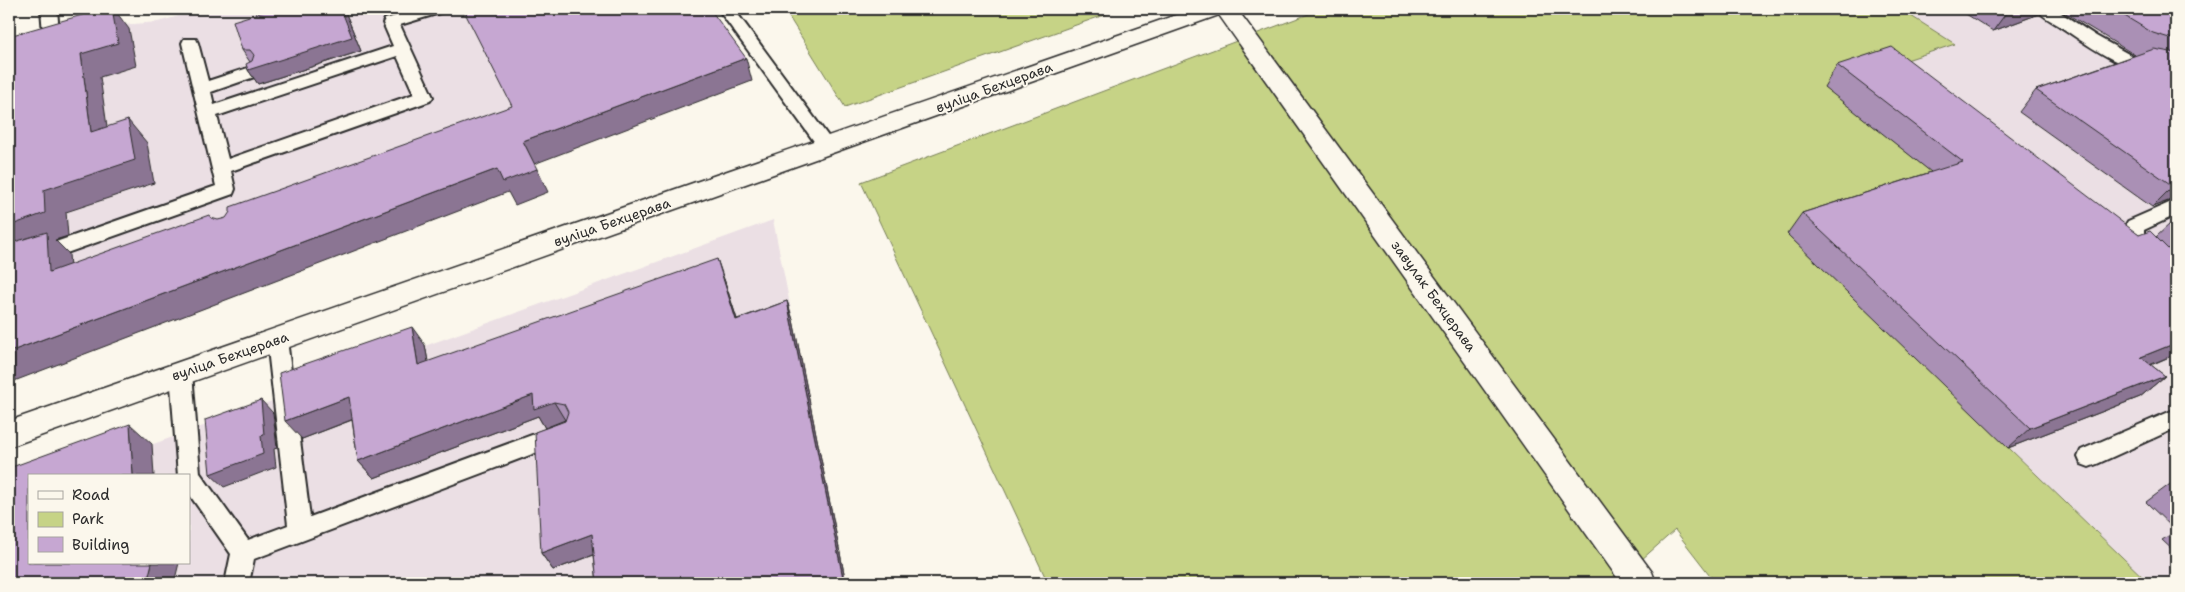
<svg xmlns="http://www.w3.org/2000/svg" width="2185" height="592" font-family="'Shantell Sans',sans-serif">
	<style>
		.built { fill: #ebdfe4 }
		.green { fill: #c6d386; stroke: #787f58 }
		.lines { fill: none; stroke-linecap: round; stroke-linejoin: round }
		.lane-casing { stroke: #2b2b2b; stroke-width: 4 }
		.street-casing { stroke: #2b2b2b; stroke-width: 3 }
		.lane { fill: #fbf7ec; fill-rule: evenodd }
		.street { fill: #fbf7ec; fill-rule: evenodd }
		.wall { fill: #aa90b5; stroke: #2b2b2b }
		.shaded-wall { fill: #8b7593; stroke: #2b2b2b }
		.building { fill: #c6a7d2; stroke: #2b2b2b }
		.labels { text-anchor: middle; stroke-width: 4; stroke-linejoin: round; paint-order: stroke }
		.street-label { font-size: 14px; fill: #2b2b2b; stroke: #fbf7ec }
	</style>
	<rect width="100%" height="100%" fill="#fbf7ec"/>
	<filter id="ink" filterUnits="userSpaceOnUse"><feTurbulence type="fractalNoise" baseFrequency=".02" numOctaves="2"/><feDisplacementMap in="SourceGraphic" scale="10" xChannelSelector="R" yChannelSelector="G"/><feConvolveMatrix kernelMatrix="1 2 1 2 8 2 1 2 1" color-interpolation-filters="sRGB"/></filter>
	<g filter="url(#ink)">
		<!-- built -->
		<path class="built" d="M 203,9 L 700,9 L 752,81 L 534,163 L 548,192 L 515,205 L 509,192 L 9,383 L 98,27 L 158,22 Z
			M 1899,9 L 2168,9 L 2176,14 L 2176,583 L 2149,583 L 1787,234 L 1943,182 L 1824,87 Z
			M 773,220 L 846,583 L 9,583 L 29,563 L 189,563 L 189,476 L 65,476 Z"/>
		<!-- green -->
		<path class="green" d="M 784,9 L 1121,9 L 845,107 Z
			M 1322,9 L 1900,9 L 1955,44 L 1825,87 L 1944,182 L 1788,235 L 2149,583 L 1716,583 L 1675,530 L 1615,583 L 1048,583 L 861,182 Z"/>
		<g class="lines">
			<!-- lane casing -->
			<g class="lane-casing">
				<path id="lane" d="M 41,9 L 57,9 L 59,33 L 57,37 L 45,37 L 43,33 Z
					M 421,9 L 445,9 L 443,12 L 400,25 L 433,97 L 430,101 L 231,171 L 235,189 L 233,194 L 44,261 L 37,263 L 30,261 L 27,256 L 30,251 L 216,186 L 182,43 L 184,39 L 196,39 L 198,43 L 208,81 L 254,66 L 260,67 L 262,71 L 260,75 L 211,92 L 214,105 L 393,46 L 383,23 L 385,19 ZM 397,56 L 414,94 L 228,159 L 217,116 Z
					M 718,9 L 734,9 L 833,143 L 836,147 L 833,151 L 827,153 L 821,151 Z
					M 2037,9 L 2055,9 L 2096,36 L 2132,56 L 2161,65 L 2176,64 L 2176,74 C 2133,78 2096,51 2061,27 C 2054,22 2042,17 2037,9 Z
					M 2176,200 L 2176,215 L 2144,230 L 2144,241 L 2154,253 L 2176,270 L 2176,288 C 2157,282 2134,260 2124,243 L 2125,226 L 2128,221 Z
					M 277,332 L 284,334 L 287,340 L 310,517 L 559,425 L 567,427 L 570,434 L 567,441 L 254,559 L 249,583 L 225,583 L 231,554 L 189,494 L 189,476 L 178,476 L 170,373 L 174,367 L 181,364 L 188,367 L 192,373 L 200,473 L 248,540 L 288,525 L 267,340 L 270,334 Z
					M 2176,409 L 2176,428 L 2097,464 L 2089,467 L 2081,464 L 2078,457 L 2081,450 Z"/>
			</g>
			<!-- street casing -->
			<g class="street-casing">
				<path id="street" d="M 1193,9 L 1237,9 L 1652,572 L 1656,583 L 1621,583 L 1219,15 L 9,447 L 9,421 Z"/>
			</g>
			<!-- lane -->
			<use href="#lane" class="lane"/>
			<!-- street -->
			<use href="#street" class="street"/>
		</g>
		<!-- wall -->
		<path class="wall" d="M 272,9 L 344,9 L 361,51 L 258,84 L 248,70 L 250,62 L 242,50 Z
			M 1958,9 L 2043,9 L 2039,14 L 1993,31 Z
			M 2059,9 L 2176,9 L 2176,198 L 2152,207 L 2019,112 L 2036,90 L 2135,55 Z
			M 1837,65 L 2139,235 L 2156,237 L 2171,223 L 2176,221 L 2176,354 L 2151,365 L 2165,376 L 2140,397 L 2008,448 L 1787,234 L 1802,213 L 1931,172 L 1824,87 Z
			M 724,279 L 737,319 L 787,301 L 793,320 L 846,583 L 597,583 L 594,555 L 553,570 L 541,553 L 565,420 L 545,428 L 538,416 L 374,478 L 358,461 L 352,420 L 302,439 L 425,345 L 428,362 Z
			M 2176,481 L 2176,553 L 2162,540 L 2176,531 L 2146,502 L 2173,482 Z"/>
		<!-- shaded-wall -->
		<path class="shaded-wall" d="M 112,9 L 114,9 L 129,29 L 136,66 L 100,77 L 111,155 L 91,132 L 81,54 Z
			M 341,9 L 344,9 L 361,51 L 258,84 L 248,70 Z
			M 2009,9 L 2043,9 L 2039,14 L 1993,31 Z
			M 9,13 L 13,63 L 9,59 Z
			M 746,58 L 752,81 L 534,164 L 523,141 Z
			M 128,120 L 147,143 L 154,183 L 66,212 L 68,236 L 55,240 L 69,254 L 72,294 L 9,246 L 9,226 L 44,190 Z
			M 497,169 L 537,169 L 548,192 L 515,205 L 508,192 L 9,383 L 9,352 Z
			M 2176,184 L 2176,198 L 2152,207 L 2173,186 Z
			M 717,259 L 724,279 L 743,338 L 736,320 Z
			M 787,301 L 793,320 L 846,583 L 844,583 Z
			M 412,327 L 425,345 L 432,384 L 418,365 Z
			M 2176,343 L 2176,354 L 2118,378 L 2141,357 Z
			M 2165,376 L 2140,397 L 2008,448 L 2030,428 Z
			M 533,395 L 554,402 L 565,420 L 545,428 L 538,416 L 374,478 L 358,461 Z
			M 349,397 L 364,415 L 302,439 L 285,421 Z
			M 261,400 L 273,413 L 277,448 L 274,449 L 276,467 L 224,487 L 210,474 L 261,436 Z
			M 130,424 L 152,444 L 154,476 L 133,476 Z
			M 592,534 L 604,551 L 553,570 L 541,553 Z
			M 152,563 L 179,563 L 174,583 L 147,583 Z"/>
		<!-- building -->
		<path class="building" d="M 103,9 L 112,9 L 118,43 L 81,54 L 91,132 L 128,120 L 135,160 L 44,190 L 45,213 L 9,226 L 9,36 Z
			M 272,9 L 341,9 L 352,37 L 248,70 L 246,64 L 252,61 L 254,55 L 250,50 L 242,50 L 233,21 Z
			M 463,9 L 710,9 L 746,58 L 523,141 L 537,169 L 503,182 L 497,169 L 9,352 L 9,243 L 11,243 L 47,232 L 49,272 L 209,215 L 211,218 L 218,220 L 226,218 L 230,212 L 230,207 L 512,106 Z
			M 2113,9 L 2176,9 L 2176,40 L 2153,33 Z
			M 1892,47 L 2139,235 L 2150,231 L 2168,249 L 2176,255 L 2176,343 L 2141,357 L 2165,376 L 2030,428 L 1802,213 L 1963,162 L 1837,65 Z
			M 2154,49 L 2176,53 L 2176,184 L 2173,186 L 2036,90 Z
			M 2176,221 L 2176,227 L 2171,223 Z
			M 717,259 L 736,320 L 787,301 L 844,583 L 597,583 L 592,534 L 541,553 L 535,432 L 565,421 L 568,412 L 564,404 L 554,402 L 534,409 L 533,395 L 358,461 L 349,397 L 285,421 L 279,373 L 412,327 L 418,365 Z
			M 261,400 L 264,435 L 261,436 L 263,454 L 210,474 L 205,420 Z
			M 130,424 L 133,476 L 29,476 L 29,563 L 152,563 L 147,583 L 9,583 L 9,468 Z"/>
	</g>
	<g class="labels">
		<!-- street labels -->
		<g class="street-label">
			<text transform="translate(994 87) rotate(-20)" y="5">вуліца Бехцерава</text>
			<text transform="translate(612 222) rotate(-19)" y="5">вуліца Бехцерава</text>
			<text transform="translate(1434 296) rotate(54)" y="5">завулак Бехцерава</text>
			<text transform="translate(230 356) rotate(-19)" y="5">вуліца Бехцерава</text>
		</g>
	</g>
	<!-- margin -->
	<rect width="2185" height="592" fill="none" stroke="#fbf7ec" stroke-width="30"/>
	<rect x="15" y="15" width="2155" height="562" fill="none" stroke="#2b2b2b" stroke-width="2" filter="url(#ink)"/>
	<!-- legend -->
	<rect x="28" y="474" width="162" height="90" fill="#fbf7ec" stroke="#a8a59f"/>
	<rect x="38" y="491" width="25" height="8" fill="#fbf7ec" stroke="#a8a59f"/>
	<text x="72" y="500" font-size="15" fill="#2b2b2b">Road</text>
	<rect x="38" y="512" width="25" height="15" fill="#c6d386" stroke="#a8a59f"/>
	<text x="72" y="524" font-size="15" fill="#2b2b2b">Park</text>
	<rect x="38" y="537" width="25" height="15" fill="#c6a7d2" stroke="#a8a59f"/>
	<text x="72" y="550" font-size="15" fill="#2b2b2b">Building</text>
</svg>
